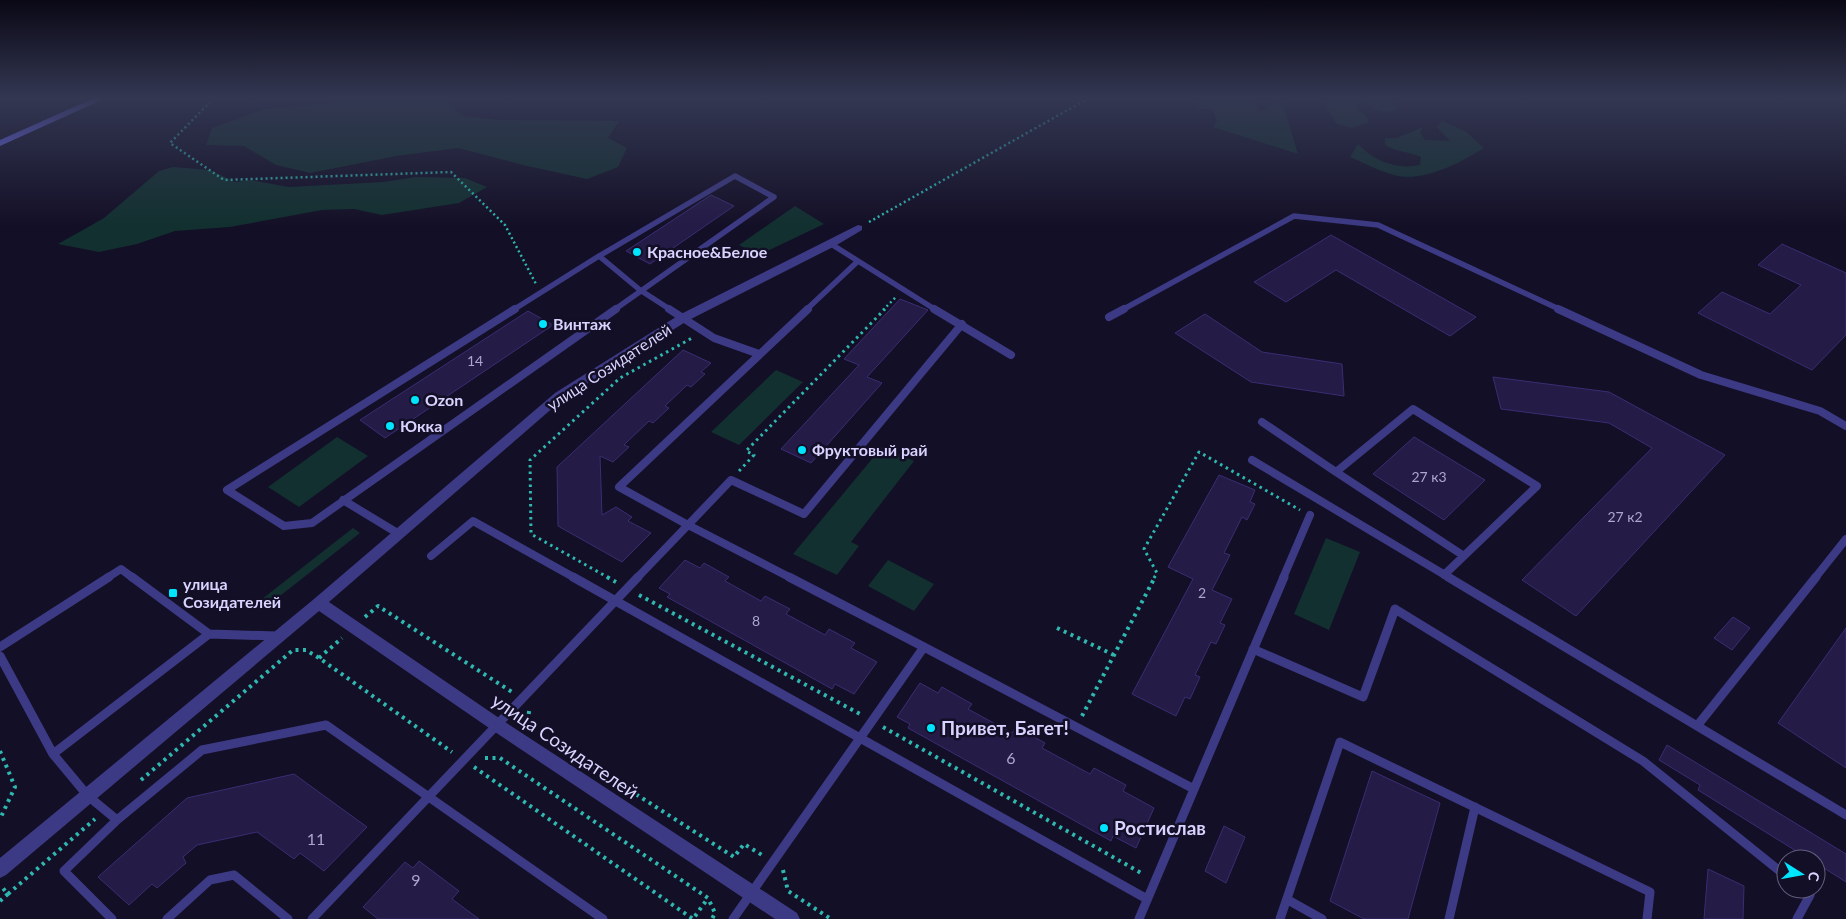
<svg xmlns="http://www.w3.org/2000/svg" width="1846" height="919" font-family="Lato,sans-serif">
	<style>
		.green { fill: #12302f }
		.building { fill: #241b47; stroke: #3b2d73 }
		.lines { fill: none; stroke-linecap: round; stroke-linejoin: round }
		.path-far2 { stroke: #2fb8b0; stroke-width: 2.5; stroke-dasharray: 2 3; stroke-linecap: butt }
		.path-far1 { stroke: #2fb8b0; stroke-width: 3; stroke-dasharray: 2.5 4; stroke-linecap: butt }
		.path { stroke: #2fb8b0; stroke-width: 4; stroke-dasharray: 3 4.5; stroke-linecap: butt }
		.lane-far2 { stroke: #3d3a85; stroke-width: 5.5 }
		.lane-far1 { stroke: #3d3a85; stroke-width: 8 }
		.lane { stroke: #3d3a85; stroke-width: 9 }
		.street { fill: #3d3a85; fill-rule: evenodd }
		.secondary { fill: #6f6bff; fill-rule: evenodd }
		.poi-dot { fill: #00e5ff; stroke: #130f26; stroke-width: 2 }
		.labels { text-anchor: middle; stroke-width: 5; stroke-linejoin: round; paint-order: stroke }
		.number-label { font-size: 14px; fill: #aca6d1 }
		.poi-label { font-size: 16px; font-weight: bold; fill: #d9d4ff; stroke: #130f26; text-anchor: start }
		.street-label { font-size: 16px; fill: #d9d4ff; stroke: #130f26 }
		.near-number-label { font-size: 16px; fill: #aca6d1 }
		.near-poi-label { font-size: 19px; font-weight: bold; fill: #d9d4ff; stroke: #130f26; text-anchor: start }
		.near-street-label { font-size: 19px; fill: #d9d4ff; stroke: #130f26 }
	</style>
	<rect width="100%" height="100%" fill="#130f26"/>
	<!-- green -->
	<path class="green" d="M 340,98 L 454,98 L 449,104 L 463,116 L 499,120 L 619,121 L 608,138 L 627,148 L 618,167 L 587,179 L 523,165 L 458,148 L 396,156 L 310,173 L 276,165 L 244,146 L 206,145 L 212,128 L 264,109 L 328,104 Z
		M 1205,98 L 1253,98 L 1261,111 L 1270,107 L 1272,98 L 1282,101 L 1298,154 L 1213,127 L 1217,121 L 1212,109 L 1200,109 L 1196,103 Z
		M 1320,98 L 1397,98 L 1397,99 L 1396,110 L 1385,112 L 1373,109 L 1369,103 L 1357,103 L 1356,109 L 1366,115 L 1369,122 L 1352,128 L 1337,124 Z
		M 1442,121 L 1465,131 L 1484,148 C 1460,163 1422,183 1394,175 C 1379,171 1364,163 1350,157 L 1358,144 C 1374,161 1397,170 1420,165 L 1421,157 C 1409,152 1397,152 1385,145 L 1385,138 L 1397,138 L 1423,127 L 1420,133 L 1425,140 L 1450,141 L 1437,127 Z
		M 173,167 L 210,170 L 235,182 L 250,180 L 289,187 L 383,182 L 416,177 L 465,178 L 487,187 L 459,203 L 382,215 L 354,209 L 322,210 L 230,227 L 175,231 L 137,244 L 99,252 L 58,244 L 104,218 L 159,171 Z
		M 795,206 L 824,224 L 759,255 L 739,245 Z
		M 776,370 L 803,382 L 739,445 L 711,432 Z
		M 337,437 L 368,456 L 299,507 L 268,487 Z
		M 882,447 L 914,461 L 851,542 L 859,546 L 837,575 L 793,554 Z
		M 353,528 L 360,533 L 261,611 L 253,606 Z
		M 1326,538 L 1360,552 L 1329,630 L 1294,614 Z
		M 888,560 L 934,584 L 914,611 L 868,586 Z"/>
	<!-- building -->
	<path class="building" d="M 711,195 L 734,206 L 650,264 L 626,251 Z
		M 1331,235 L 1476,317 L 1450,336 L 1336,270 L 1286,302 L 1254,282 Z
		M 1782,244 L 1846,273 L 1846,335 L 1812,370 L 1698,313 L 1722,292 L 1770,314 L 1801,285 L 1758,265 Z
		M 900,299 L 928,310 L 867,377 L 882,383 L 811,463 L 781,449 L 859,365 L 844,359 Z
		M 528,311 L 553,325 L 385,438 L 360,420 Z
		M 1205,314 L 1262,352 L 1342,364 L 1344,396 L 1251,382 L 1175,333 Z
		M 683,350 L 711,363 L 701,372 L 705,374 L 691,387 L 687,385 L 665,406 L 669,408 L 653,423 L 649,421 L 624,445 L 629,447 L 613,462 L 600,456 L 602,515 L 616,507 L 632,517 L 628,521 L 651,533 L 622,562 L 558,526 L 557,467 Z
		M 1493,377 L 1609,392 L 1725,455 L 1576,616 L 1522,580 L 1652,448 L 1609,423 L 1501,409 Z
		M 1414,437 L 1485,480 L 1444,520 L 1373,474 Z
		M 1219,475 L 1255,490 L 1250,502 L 1255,504 L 1247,520 L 1242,517 L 1224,553 L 1230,555 L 1212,590 L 1232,599 L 1220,623 L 1225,625 L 1216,644 L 1211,642 L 1195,675 L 1200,677 L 1190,699 L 1185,697 L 1176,716 L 1132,694 L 1193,579 L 1168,567 Z
		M 685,560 L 700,568 L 704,563 L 729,577 L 725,581 L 761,601 L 765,596 L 790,609 L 786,614 L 825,635 L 829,629 L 855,643 L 851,648 L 877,662 L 854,694 L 835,684 L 832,689 L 667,597 L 670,594 L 659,588 Z
		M 1733,617 L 1750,628 L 1732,650 L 1714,638 Z
		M 1846,628 L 1846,768 L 1778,723 Z
		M 920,683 L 938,693 L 942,687 L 972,704 L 968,709 L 1012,733 L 1016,727 L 1045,743 L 1042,748 L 1090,774 L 1094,768 L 1126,785 L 1123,791 L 1154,808 L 1136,848 L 1113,836 L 1111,841 L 908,728 L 910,724 L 897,717 Z
		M 1667,745 L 1846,854 L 1846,882 L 1816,863 L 1816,859 L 1809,859 L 1698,790 L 1700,785 L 1659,760 Z
		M 1372,771 L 1440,803 L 1408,919 L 1364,919 L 1330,901 Z
		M 294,774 L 367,827 L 324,871 L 300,853 L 294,859 L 257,832 L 197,845 L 183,857 L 186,863 L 157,888 L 152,884 L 129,905 L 98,877 L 187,798 Z
		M 1224,826 L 1245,837 L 1226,883 L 1205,871 Z
		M 419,861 L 459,891 L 452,899 L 479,919 L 378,919 L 363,907 L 405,862 L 413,868 Z
		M 1708,869 L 1744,886 L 1743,919 L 1704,919 Z"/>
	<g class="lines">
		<!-- path-far2 -->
		<path class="path-far2" d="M 214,98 L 170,143 L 224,180 L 451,172 L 505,225 L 536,284
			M 869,222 L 1089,98
			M 883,310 L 896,297"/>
		<!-- path-far1 -->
		<path class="path-far1" d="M 739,471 L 754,455 L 746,451 L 885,309
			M 609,578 L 531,534 L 530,460 L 620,378 L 692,338
			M 1154,578 L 1157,573 L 1144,549 L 1199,452 L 1300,510"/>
		<!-- path -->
		<path class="path" d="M 607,577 L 616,582
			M 639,595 L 860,714
			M 365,617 L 378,606 L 512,692
			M 1057,628 L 1114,655
			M 319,658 L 342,638
			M 529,711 L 528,724 L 530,726
			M 1082,716 L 1155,577
			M 883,727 L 1143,874
			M 0,751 L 15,787 L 0,819
			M 485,758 L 500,758 L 708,898 L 715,913 L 712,919
			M 592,766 L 734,857 L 744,844 L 762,855
			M 474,767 L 693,919 L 708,898
			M 141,780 L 293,650 L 306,650 L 319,658 L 452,752
			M 783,870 L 788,891 L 831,919
			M 8,894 L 95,819
			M 0,901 L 8,894 L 1,886"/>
		<!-- lane-far2 -->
		<path class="lane-far2" d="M 831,244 L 936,310
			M 599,256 L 640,290 L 671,310
			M 513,310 L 599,256 L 735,176 L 774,197 L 614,310
			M 806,310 L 857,262
			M 1122,310 L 1294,216 L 1378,225 L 1561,310"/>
		<!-- lane-far1 -->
		<path class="lane-far1" d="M 515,309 L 227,490 L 284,526 L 312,523 L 616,309
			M 669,309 L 714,338 L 759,354
			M 934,309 L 1011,355
			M 1558,309 L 1701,375 L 1820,411 L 1846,426
			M 1109,317 L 1124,309
			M 1262,422 L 1336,472 L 1413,409 L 1537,486 L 1444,575
			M 1252,460 L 1450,578
			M 1336,472 L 1464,556
			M 343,500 L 399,534
			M 431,556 L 473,521 L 575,578
			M 107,578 L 121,569 L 133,578
			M 637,578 L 688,525 L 619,487 L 808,309
			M 791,578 L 688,525 L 731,480 L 804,514 L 962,324
			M 1283,578 L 1310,515
			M 1815,578 L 1846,539"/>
		<!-- lane -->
		<path class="lane" d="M 132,577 L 209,634
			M 573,577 L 1147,899
			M 789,577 L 924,647
			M 1448,577 L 1846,815
			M 277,636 L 209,634 L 53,754 L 88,796 L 117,820 L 202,750 L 326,725 L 603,919
			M 0,647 L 109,577
			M 1253,649 L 1363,697 L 1395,609 L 1643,761 L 1786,876
			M 0,656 L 53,754
			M 1697,726 L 1816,577
			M 1288,900 L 1322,919
			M 112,919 L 64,871 L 117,820
			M 167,919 L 210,880 L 234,875 L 288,919
			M 312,919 L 638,577
			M 733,919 L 924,647 L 1194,789
			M 1139,919 L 1284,577
			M 1280,919 L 1340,742 L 1650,892 L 1647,919
			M 1449,919 L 1475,807
			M 1797,919 L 1810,895 L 1802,889"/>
		<!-- street -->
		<path class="street" d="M 858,225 L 862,226 L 862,230 L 835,246 L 687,321 L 563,399 L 329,602 L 502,720 L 797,913 L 800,919 L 775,919 L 492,730 L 319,611 L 6,875 L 0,878 L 0,858 L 314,599 L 555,393 L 679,315 Z"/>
		<!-- secondary -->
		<path class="secondary" d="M 94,98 L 106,98 L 0,146 L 0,140 Z"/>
	</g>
	<!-- sky -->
	<linearGradient id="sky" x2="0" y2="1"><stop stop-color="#0a0815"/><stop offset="0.43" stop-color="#333752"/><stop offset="1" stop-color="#333752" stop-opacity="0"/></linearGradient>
	<rect width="1846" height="227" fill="url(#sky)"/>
	<!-- markers -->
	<g class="poi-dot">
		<circle cx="637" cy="252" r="5"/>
		<circle cx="543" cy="324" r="5"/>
		<circle cx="415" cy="400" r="5"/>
		<circle cx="390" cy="426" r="5"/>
		<circle cx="802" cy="450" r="5"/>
		<rect x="168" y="588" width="10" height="10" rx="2.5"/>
		<circle cx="931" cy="728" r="5"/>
		<circle cx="1104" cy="828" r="5"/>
	</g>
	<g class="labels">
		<!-- number labels -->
		<g class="number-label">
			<text x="475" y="366">14</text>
			<text x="1429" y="482">27 к3</text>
			<text x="1625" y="522">27 к2</text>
			<text x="1202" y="598">2</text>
			<text x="756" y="626">8</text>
		</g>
		<!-- poi labels -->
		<g class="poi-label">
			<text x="647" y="258">Красное&amp;Белое</text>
			<text x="553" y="330">Винтаж</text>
			<text x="425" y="406">Ozon</text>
			<text x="400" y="432">Юкка</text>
			<text x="812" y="456">Фруктовый рай</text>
			<text x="183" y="590">улица<tspan x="183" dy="18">Созидателей</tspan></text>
		</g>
		<!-- street labels -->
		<g class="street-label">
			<text transform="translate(609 367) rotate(-33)" y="6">улица Созидателей</text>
		</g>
		<!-- near-number labels -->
		<g class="near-number-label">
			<text x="1011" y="764">6</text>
			<text x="316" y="845">11</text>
			<text x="416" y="886">9</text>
		</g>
		<!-- near-poi labels -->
		<g class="near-poi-label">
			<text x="941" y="735">Привет, Багет!</text>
			<text x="1114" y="835">Ростислав</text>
		</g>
		<!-- near-street labels -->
		<g class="near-street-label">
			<text transform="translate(565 746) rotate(34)" y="7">улица Созидателей</text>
		</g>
	</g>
	<!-- north arrow -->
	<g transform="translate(1801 874) rotate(101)"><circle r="24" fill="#130f26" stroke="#625e7d"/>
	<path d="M0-4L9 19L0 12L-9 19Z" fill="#00e5ff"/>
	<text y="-8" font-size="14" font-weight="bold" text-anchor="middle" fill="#d9d4ff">С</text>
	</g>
</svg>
